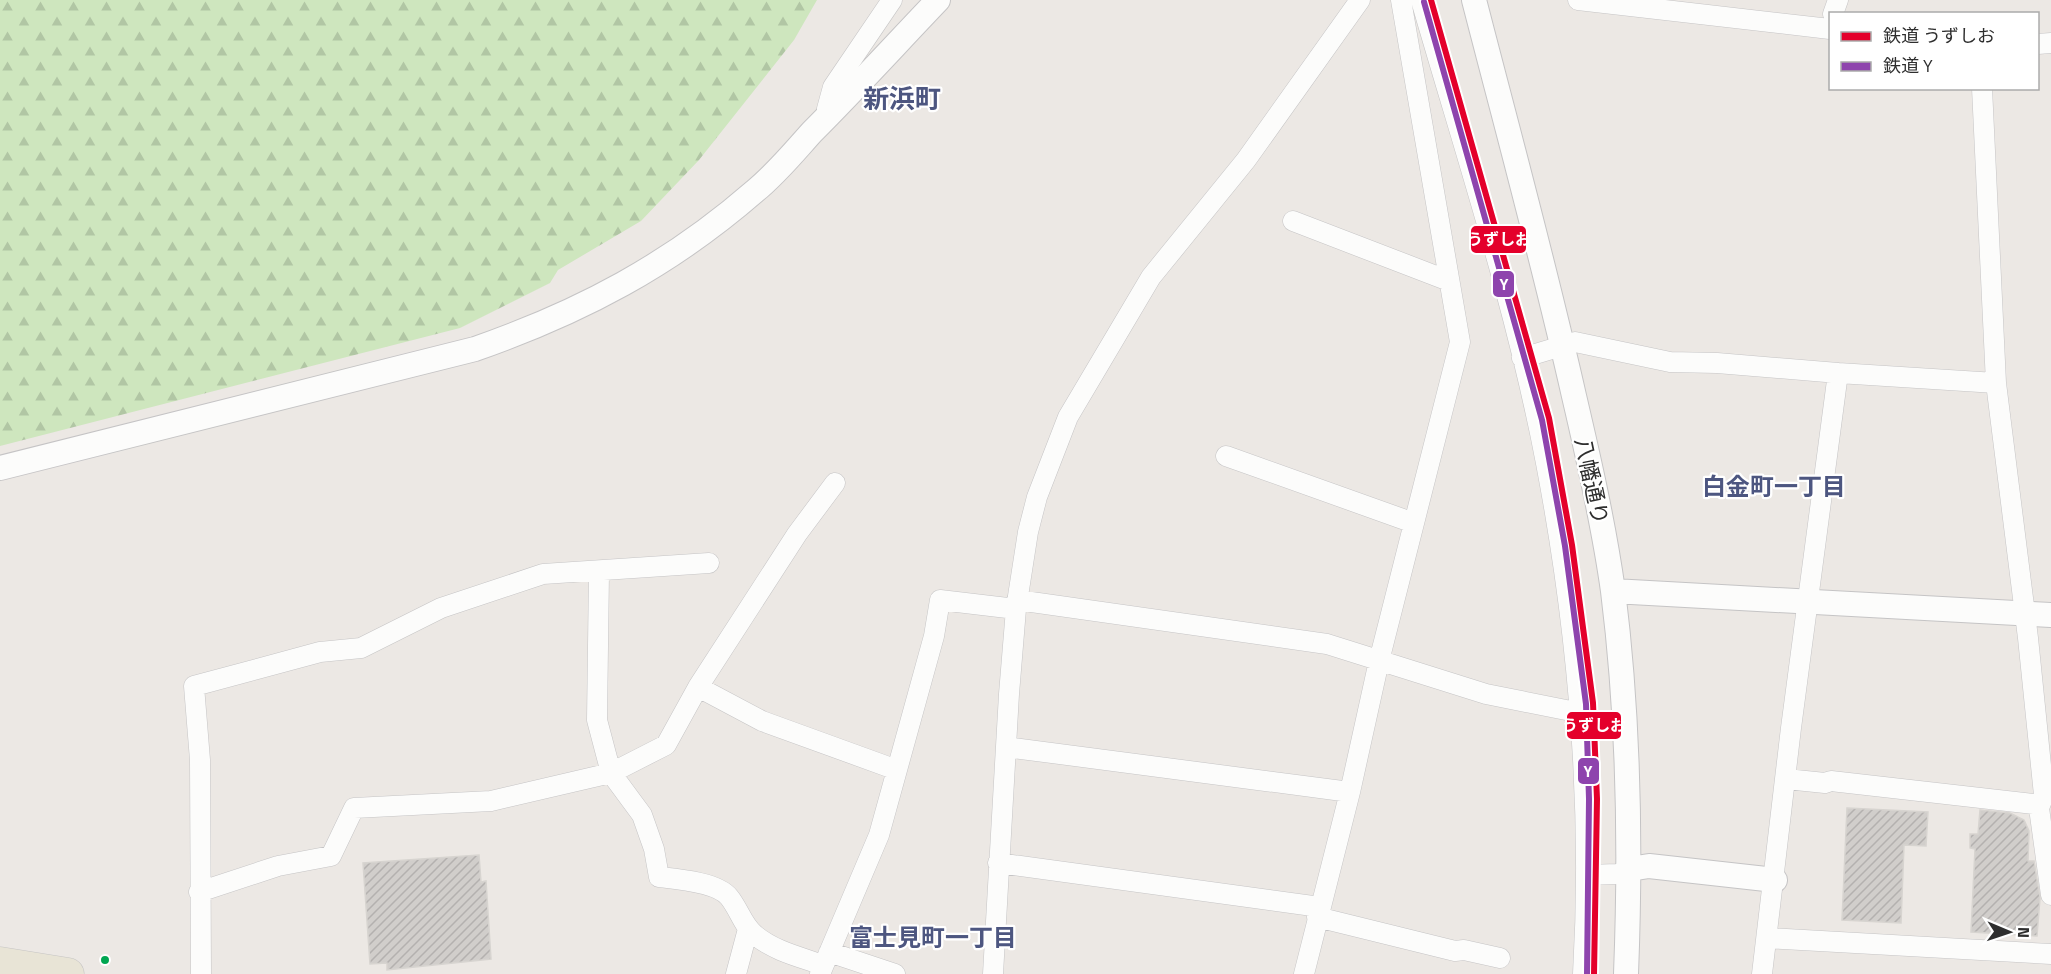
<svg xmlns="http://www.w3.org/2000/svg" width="2051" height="974" font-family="'Titillium Web','Noto Sans JP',sans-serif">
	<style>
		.forest { fill: url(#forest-firs) }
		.building { fill: url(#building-hatch); stroke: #d7d4d0; stroke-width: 1.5 }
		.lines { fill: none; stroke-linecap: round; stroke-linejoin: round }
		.minor-casing { stroke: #c5c4c5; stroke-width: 21 }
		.tertiary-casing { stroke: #c5c4c5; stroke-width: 26 }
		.primary-casing { stroke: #c6c5c4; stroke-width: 33 }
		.minor { stroke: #fcfcfb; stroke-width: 20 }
		.tertiary { stroke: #fcfcfb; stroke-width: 24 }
		.primary { stroke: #e8e4d6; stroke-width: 32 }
		.rail-1-casing { stroke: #fff; stroke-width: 10 }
		.rail-2-casing { stroke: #fff; stroke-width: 10 }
		.rail-1 { stroke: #e4002b; stroke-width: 6 }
		.rail-2 { stroke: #8e44ad; stroke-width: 6 }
		.bus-dot { fill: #00a651; stroke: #fff; stroke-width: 2 }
		.labels { text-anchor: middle; stroke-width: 4.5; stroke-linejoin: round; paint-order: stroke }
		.street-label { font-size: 22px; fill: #2e2e2e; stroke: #fff }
		.neighbourhood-label { font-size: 24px; font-weight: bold; fill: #4d5680; stroke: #fff }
		.quarter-label { font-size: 26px; font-weight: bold; fill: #4d5680; stroke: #fff }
		.line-badge { stroke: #fff; stroke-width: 2 }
		.badge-label { font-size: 16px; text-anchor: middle; font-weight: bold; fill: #fff }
	</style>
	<defs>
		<pattern id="forest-firs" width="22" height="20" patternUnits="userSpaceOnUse" patternTransform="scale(1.5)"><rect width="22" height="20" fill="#cee6be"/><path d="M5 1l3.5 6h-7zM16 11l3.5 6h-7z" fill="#b1c6a4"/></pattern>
		<pattern id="building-hatch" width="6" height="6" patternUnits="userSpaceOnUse" patternTransform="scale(1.5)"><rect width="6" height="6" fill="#d1cecb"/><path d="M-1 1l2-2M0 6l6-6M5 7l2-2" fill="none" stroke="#b4b1af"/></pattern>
	</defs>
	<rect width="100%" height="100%" fill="#ece8e4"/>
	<!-- forest -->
	<path class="forest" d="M 0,0 L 817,0 L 794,40 L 699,160 L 641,221 L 558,270 L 550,283 L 460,328 L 0,446 Z"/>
	<!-- building -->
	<path class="building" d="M 1847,808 L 1928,812 L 1926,846 L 1904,845 L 1901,923 L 1842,920 Z
		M 1980,810 L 2010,813 L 2024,820 L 2029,831 L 2028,861 L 2034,861 L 2040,898 L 2037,936 L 1971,932 L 1975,849 L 1970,848 L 1970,834 L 1978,834 Z
		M 479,855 L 481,882 L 486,881 L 491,959 L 387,970 L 387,963 L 370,964 L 363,863 Z"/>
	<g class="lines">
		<!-- minor casing -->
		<g class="minor-casing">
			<path id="minor" d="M 1421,0 C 1465,153 1516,306 1546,463 C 1578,631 1593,803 1583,974
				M 1578,0 L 1830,29
				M 1833,14 L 1838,0
				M 2038,44 L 2051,43
				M 1982,88 L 1996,383 L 2028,638 L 2044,795 L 2039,808 L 2051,895
				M 829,115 L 827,109 L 833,87 L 892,0
				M 1293,221 L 1449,281
				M 1522,358 L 1575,342 L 1670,362 L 1717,363 L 1838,373
				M 1226,456 L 1414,523
				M 599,572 L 597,720 L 611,773 L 642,815 L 654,849 L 659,877 C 677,879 717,882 729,897 C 739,909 743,926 755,935 C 774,951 800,957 823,965
				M 1017,600 L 1327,644 L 1486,694 L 1581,713
				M 698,687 L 762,721 L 897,770
				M 1006,747 L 1350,792
				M 1786,779 L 1825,783 L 1831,781 L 2034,804 L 2039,808
				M 998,863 L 1320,907
				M 1586,875 L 1618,874 L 1630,869
				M 199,892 L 278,866 L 331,856 L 354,808 L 491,801 L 611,773 L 666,745 L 698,687 L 797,534 L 835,483
				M 1317,917 L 1455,951 L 1464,950 L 1500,958
				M 1767,938 L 2051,954
				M 829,952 L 895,974
				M 201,974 L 200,760 L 194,686 L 320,652 L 361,648 L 441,608 L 543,574 L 709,563
				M 736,974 L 748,929
				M 820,974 L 879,835 L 934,636 L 940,600 L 1016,609
				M 993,974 L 1009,694 L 1016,609 L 1028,532 L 1037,497 L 1068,417 L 1151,277 L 1246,160 L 1360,0
				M 1304,974 L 1350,792 L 1379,661 L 1460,342 L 1401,0
				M 1762,974 L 1791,728 L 1838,373 L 1996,383"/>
		</g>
		<!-- tertiary casing -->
		<g class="tertiary-casing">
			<path id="tertiary" d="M 1474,0 C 1508,132 1544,263 1574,396 C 1589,460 1604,526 1613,591 C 1629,718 1631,846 1626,974
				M 0,468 L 475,349 C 581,312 670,265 755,191 C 776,174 794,152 812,132 C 855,89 896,44 938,0
				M 1613,591 L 2051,615
				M 1630,869 L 1649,866 L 1775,880"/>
		</g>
		<!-- primary casing -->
		<g class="primary-casing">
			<path id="primary" d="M 0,963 L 68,974"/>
		</g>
		<!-- minor -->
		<use href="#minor" class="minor"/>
		<!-- tertiary -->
		<use href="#tertiary" class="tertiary"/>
		<!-- primary -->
		<use href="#primary" class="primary"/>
		<!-- rail-1 casing -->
		<g class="rail-1-casing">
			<path id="rail-1" d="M 1431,0 L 1549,418 L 1572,545 L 1593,703 L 1597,799 L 1594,974"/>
		</g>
		<!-- rail-2 casing -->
		<g class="rail-2-casing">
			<path id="rail-2" d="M 1424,2 L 1542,420 L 1565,546 L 1586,704 L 1589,799 L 1587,974"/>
		</g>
		<!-- rail-1 -->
		<use href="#rail-1" class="rail-1"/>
		<!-- rail-2 -->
		<use href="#rail-2" class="rail-2"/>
	</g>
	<!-- markers -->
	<circle class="bus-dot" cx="105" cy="960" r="5"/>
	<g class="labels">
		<!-- street labels -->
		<g class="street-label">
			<text transform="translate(1592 481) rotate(78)" y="8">八幡通り</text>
		</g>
		<!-- neighbourhood labels -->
		<g class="neighbourhood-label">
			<text x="1774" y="495">白金町一丁目</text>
			<text x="933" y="946">富士見町一丁目</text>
		</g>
		<!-- quarter labels -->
		<g class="quarter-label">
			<text x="902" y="108">新浜町</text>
		</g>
	</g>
	<g class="line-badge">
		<rect x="1470" y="225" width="57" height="29" rx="6" fill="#e4002b"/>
		<rect x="1492" y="270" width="23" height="28" rx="6" fill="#8e44ad"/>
		<rect x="1566" y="711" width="56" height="29" rx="6" fill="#e4002b"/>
		<rect x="1577" y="757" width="23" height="28" rx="6" fill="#8e44ad"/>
	</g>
	<g class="badge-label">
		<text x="1499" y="245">うずしお</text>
		<text x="1504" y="290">Y</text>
		<text x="1594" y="731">うずしお</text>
		<text x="1588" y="777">Y</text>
	</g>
	<!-- legend -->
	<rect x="1829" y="12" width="210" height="78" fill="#ffffff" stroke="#ababab" stroke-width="1.5"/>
	<rect x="1841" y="32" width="30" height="9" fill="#e4002b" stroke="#ababab" stroke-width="1.5"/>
	<text x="1883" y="42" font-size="18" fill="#2e2e2e">鉄道 うずしお</text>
	<rect x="1841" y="62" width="30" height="9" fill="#8e44ad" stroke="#ababab" stroke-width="1.5"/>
	<text x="1883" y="72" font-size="18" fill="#2e2e2e">鉄道 Y</text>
	<!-- north arrow -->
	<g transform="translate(2009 932) rotate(92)" stroke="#ffffff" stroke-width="4.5" paint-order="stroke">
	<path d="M0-4.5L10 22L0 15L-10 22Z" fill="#2e2e2e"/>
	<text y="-9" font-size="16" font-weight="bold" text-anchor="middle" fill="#2e2e2e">N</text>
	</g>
</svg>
